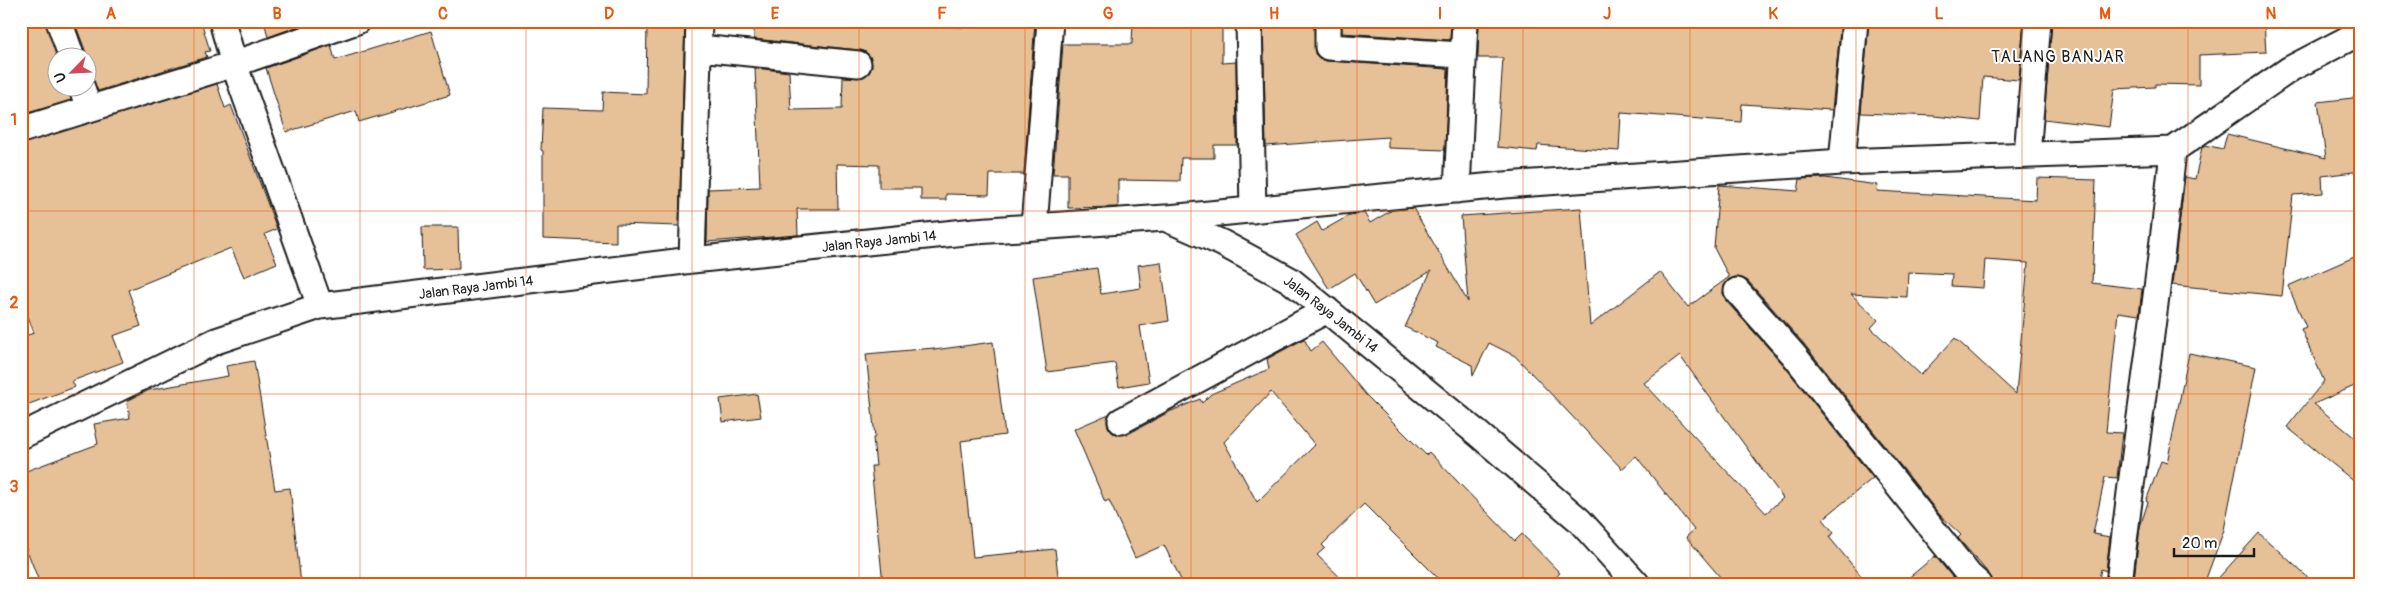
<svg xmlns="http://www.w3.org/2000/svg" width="2382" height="605" font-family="Pangolin,sans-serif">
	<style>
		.building { fill: #e6c096; stroke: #1c1c1c; fill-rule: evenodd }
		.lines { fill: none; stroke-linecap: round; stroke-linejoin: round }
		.street-casing { stroke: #1c1c1c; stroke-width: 29 }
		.street { stroke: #fff; stroke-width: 25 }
		.grid { fill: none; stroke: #e8590c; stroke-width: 1; stroke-opacity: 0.55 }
		.labels { text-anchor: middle; stroke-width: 4; stroke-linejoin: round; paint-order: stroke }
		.street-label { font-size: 14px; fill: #1c1c1c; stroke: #fff }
		.quarter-label { font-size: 16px; letter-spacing: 1px; fill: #1c1c1c; stroke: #fff }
		.neatline { fill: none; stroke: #e8590c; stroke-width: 2 }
		.grid-label { font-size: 16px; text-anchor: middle; font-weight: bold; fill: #e8590c }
	</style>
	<rect width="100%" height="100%" fill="#fff"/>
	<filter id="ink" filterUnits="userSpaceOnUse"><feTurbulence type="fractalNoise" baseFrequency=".02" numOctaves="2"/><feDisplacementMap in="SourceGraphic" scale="10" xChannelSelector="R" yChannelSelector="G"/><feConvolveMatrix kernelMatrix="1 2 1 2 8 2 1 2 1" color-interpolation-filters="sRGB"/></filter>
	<g filter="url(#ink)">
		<!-- building -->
		<path class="building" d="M 21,21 L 45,21 L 58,60 L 58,88 L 68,88 L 71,100 L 21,115 Z
			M 74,21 L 201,21 L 210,51 L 205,52 L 207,57 L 98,91 L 92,78 L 88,75 L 88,58 Z
			M 264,21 L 313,21 L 268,37 Z
			M 647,21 L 685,21 L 679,226 L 616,224 L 616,242 L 543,239 L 543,151 L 541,150 L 543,108 L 602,110 L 603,92 L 646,94 Z
			M 754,21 L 891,21 L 891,25 L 963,27 L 963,21 L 1035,21 L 1024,174 L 990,174 L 989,195 L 946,194 L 946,200 L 921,200 L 921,188 L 879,188 L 879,165 L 837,164 L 838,209 L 797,209 L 798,235 L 707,242 L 708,189 L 760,187 L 755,68 L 789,72 L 791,110 L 842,109 L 843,77 L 863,77 L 869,73 L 872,66 L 871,58 L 866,52 L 859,50 L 754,39 Z
			M 1133,21 L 1222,21 L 1222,63 L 1236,62 L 1237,145 L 1214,145 L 1214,158 L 1181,158 L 1180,181 L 1118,180 L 1118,207 L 1068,208 L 1068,174 L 1053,174 L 1063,44 L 1132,44 Z
			M 1263,21 L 1314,21 L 1315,54 L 1320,59 L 1327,61 L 1448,69 L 1445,150 L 1388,148 L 1388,137 L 1266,146 Z
			M 1342,21 L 1451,21 L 1450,40 L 1342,33 Z
			M 1479,21 L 1841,21 L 1832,110 L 1742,104 L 1741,122 L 1621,113 L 1619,151 L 1538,145 L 1537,151 L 1497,147 L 1503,58 L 1478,58 Z
			M 1869,21 L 2024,21 L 2019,80 L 1983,77 L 1980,121 L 1934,116 L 1861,113 Z
			M 2052,21 L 2264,21 L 2266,52 L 2199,55 L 2199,85 L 2155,84 L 2155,87 L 2114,89 L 2109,127 L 2044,119 Z
			M 431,31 L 450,95 L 359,122 L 356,111 L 286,132 L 266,68 L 331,45 L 335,60 Z
			M 217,84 L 225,108 L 231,105 L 277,229 L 265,234 L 277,263 L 244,277 L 231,248 L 128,290 L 141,326 L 113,336 L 123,362 L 72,381 L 75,387 L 21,407 L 21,337 L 34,333 L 21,297 L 21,144 Z
			M 2361,97 L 2361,171 L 2322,176 L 2323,193 L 2293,195 L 2282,296 L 2172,285 L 2185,177 L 2195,179 L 2202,147 L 2205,145 L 2223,149 L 2227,134 L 2326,158 L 2318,102 Z
			M 1825,178 L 1878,185 L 1877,191 L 2036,200 L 2037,178 L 2096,180 L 2092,283 L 2142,289 L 2139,315 L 2118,312 L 2106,432 L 2122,433 L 2117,478 L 2105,477 L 2093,534 L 2110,537 L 2106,571 L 2101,569 L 2098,584 L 1993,584 L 1989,574 L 1958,538 L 1961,535 L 1939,514 L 1804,344 L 1748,281 L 1742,278 L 1735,277 L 1728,280 L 1724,286 L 1723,293 L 1726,301 L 1782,363 L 1873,478 L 1823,519 L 1834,533 L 1829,537 L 1868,584 L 1726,584 L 1686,537 L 1694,530 L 1636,456 L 1622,469 L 1515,356 L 1489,343 L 1473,376 L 1472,365 L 1436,347 L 1438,343 L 1405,327 L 1431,271 L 1374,305 L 1355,273 L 1329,289 L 1296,235 L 1317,222 L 1322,231 L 1350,215 L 1364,213 L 1370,223 L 1392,210 L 1413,208 L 1468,302 L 1461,216 L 1581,208 L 1590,326 L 1660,272 L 1688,307 L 1729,277 L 1714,248 L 1719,185 L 1798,191 L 1800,179 ZM 1985,260 L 2028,263 L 2016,394 L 1955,338 L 1921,375 L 1871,328 L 1878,320 L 1851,294 L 1907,297 L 1908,272 L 1952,274 L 1951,286 L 1983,288 ZM 1680,356 L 1783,498 L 1766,513 L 1644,383 Z
			M 422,227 L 458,227 L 459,269 L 423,270 Z
			M 2361,254 L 2361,383 L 2314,404 L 2361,443 L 2361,487 L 2287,427 L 2324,381 L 2301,329 L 2306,327 L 2288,286 Z
			M 1161,262 L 1169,321 L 1140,326 L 1149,382 L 1119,387 L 1115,363 L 1047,372 L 1033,277 L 1097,268 L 1101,294 L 1141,288 L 1138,265 Z
			M 1304,339 L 1311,351 L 1322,342 L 1366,395 L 1426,455 L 1429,452 L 1515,541 L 1522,534 L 1560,573 L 1549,584 L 1444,584 L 1364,504 L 1322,545 L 1325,548 L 1317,555 L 1347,584 L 1183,584 L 1164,545 L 1135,558 L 1109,500 L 1105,502 L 1074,429 L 1109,414 L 1107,421 L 1108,427 L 1113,433 L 1120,435 L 1128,434 L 1169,412 L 1200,399 L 1202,403 L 1211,394 L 1269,369 L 1267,359 ZM 1271,392 L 1315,445 L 1257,502 L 1224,442 Z
			M 993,342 L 1005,435 L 961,441 L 973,557 L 1055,549 L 1059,584 L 883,584 L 871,466 L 876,466 L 873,438 L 875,437 L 866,354 L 934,348 L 934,350 Z
			M 2189,353 L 2256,367 L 2224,530 L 2204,584 L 2145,584 L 2134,580 L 2140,527 L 2148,502 L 2146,501 L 2161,461 L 2167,463 Z
			M 254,361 L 275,490 L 290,488 L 301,584 L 40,584 L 21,535 L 21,473 L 98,444 L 94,424 L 130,418 L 127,401 L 149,390 L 228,376 L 226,366 Z
			M 757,394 L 761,417 L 723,422 L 720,399 Z
			M 2259,533 L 2315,584 L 2213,584 Z
			M 1935,556 L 1958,584 L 1901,584 Z"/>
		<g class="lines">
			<!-- street casing -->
			<g class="street-casing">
				<path id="street" d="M 59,21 L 72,58
					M 222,21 L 234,64 L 320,306
					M 1249,21 L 1253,210
					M 1328,21 L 1328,47 L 1462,55
					M 699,48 L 858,64
					M 82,88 L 89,109
					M 21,130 L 234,64 L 357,21
					M 2027,155 L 2038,21
					M 1842,162 L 1855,21
					M 1457,190 L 1465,21
					M 1168,218 L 1504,185 L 1842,162 L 2173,150 L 2290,69 L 2361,32
					M 1034,227 L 1050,21
					M 692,260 L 699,21
					M 1737,291 L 1793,354 L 1969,575 L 1979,584
					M 1121,421 L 1327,310
					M 21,436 L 216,341 L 320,306 L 692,260 L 975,231 L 1165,218 L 1222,243 L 1290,280 L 1477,433 L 1579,520 L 1637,584
					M 2119,584 C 2135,439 2159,295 2173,150"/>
			</g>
			<!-- street -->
			<use href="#street" class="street"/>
		</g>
	</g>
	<!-- grid -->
	<path class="grid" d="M 194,21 L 194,584M 360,21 L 360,584M 526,21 L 526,584M 692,21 L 692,584M 859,21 L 859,584M 1025,21 L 1025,584M 1191,21 L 1191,584M 1357,21 L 1357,584M 1523,21 L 1523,584M 1690,21 L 1690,584M 1856,21 L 1856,584M 2022,21 L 2022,584M 2188,21 L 2188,584M 21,211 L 2361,211M 21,394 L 2361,394"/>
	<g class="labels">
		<!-- street labels -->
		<g class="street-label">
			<text transform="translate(879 241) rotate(-6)" y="5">Jalan Raya Jambi 14</text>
			<text transform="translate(476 287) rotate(-7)" y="5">Jalan Raya Jambi 14</text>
			<text transform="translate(1331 314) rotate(38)" y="5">Jalan Raya Jambi 14</text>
		</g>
		<!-- quarter labels -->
		<g class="quarter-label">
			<text x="2058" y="62">TALANG BANJAR</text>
		</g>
	</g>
	<!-- margin -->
	<rect width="2382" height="605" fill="none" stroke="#fff" stroke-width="55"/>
	<!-- north arrow -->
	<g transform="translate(72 72) rotate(246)"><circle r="24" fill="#ffffff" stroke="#a4a4a4"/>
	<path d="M0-4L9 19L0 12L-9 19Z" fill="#d1495b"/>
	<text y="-8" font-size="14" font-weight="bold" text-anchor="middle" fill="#1c1c1c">U</text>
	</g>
	<!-- scale -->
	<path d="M2174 548v8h80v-8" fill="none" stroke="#1c1c1c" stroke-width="2.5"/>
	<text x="2182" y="548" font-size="15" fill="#1c1c1c" stroke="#ffffff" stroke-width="4" paint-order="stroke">20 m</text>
	<rect x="28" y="28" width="2326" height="550" class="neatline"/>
	<g class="grid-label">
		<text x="111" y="19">A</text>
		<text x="277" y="19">B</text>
		<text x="443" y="19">C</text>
		<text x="609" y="19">D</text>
		<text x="775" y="19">E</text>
		<text x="942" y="19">F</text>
		<text x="1108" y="19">G</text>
		<text x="1274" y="19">H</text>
		<text x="1440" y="19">I</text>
		<text x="1607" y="19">J</text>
		<text x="1773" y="19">K</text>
		<text x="1939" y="19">L</text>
		<text x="2105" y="19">M</text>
		<text x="2271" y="19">N</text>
		<text x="14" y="125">1</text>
		<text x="14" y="308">2</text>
		<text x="14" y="492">3</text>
	</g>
</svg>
